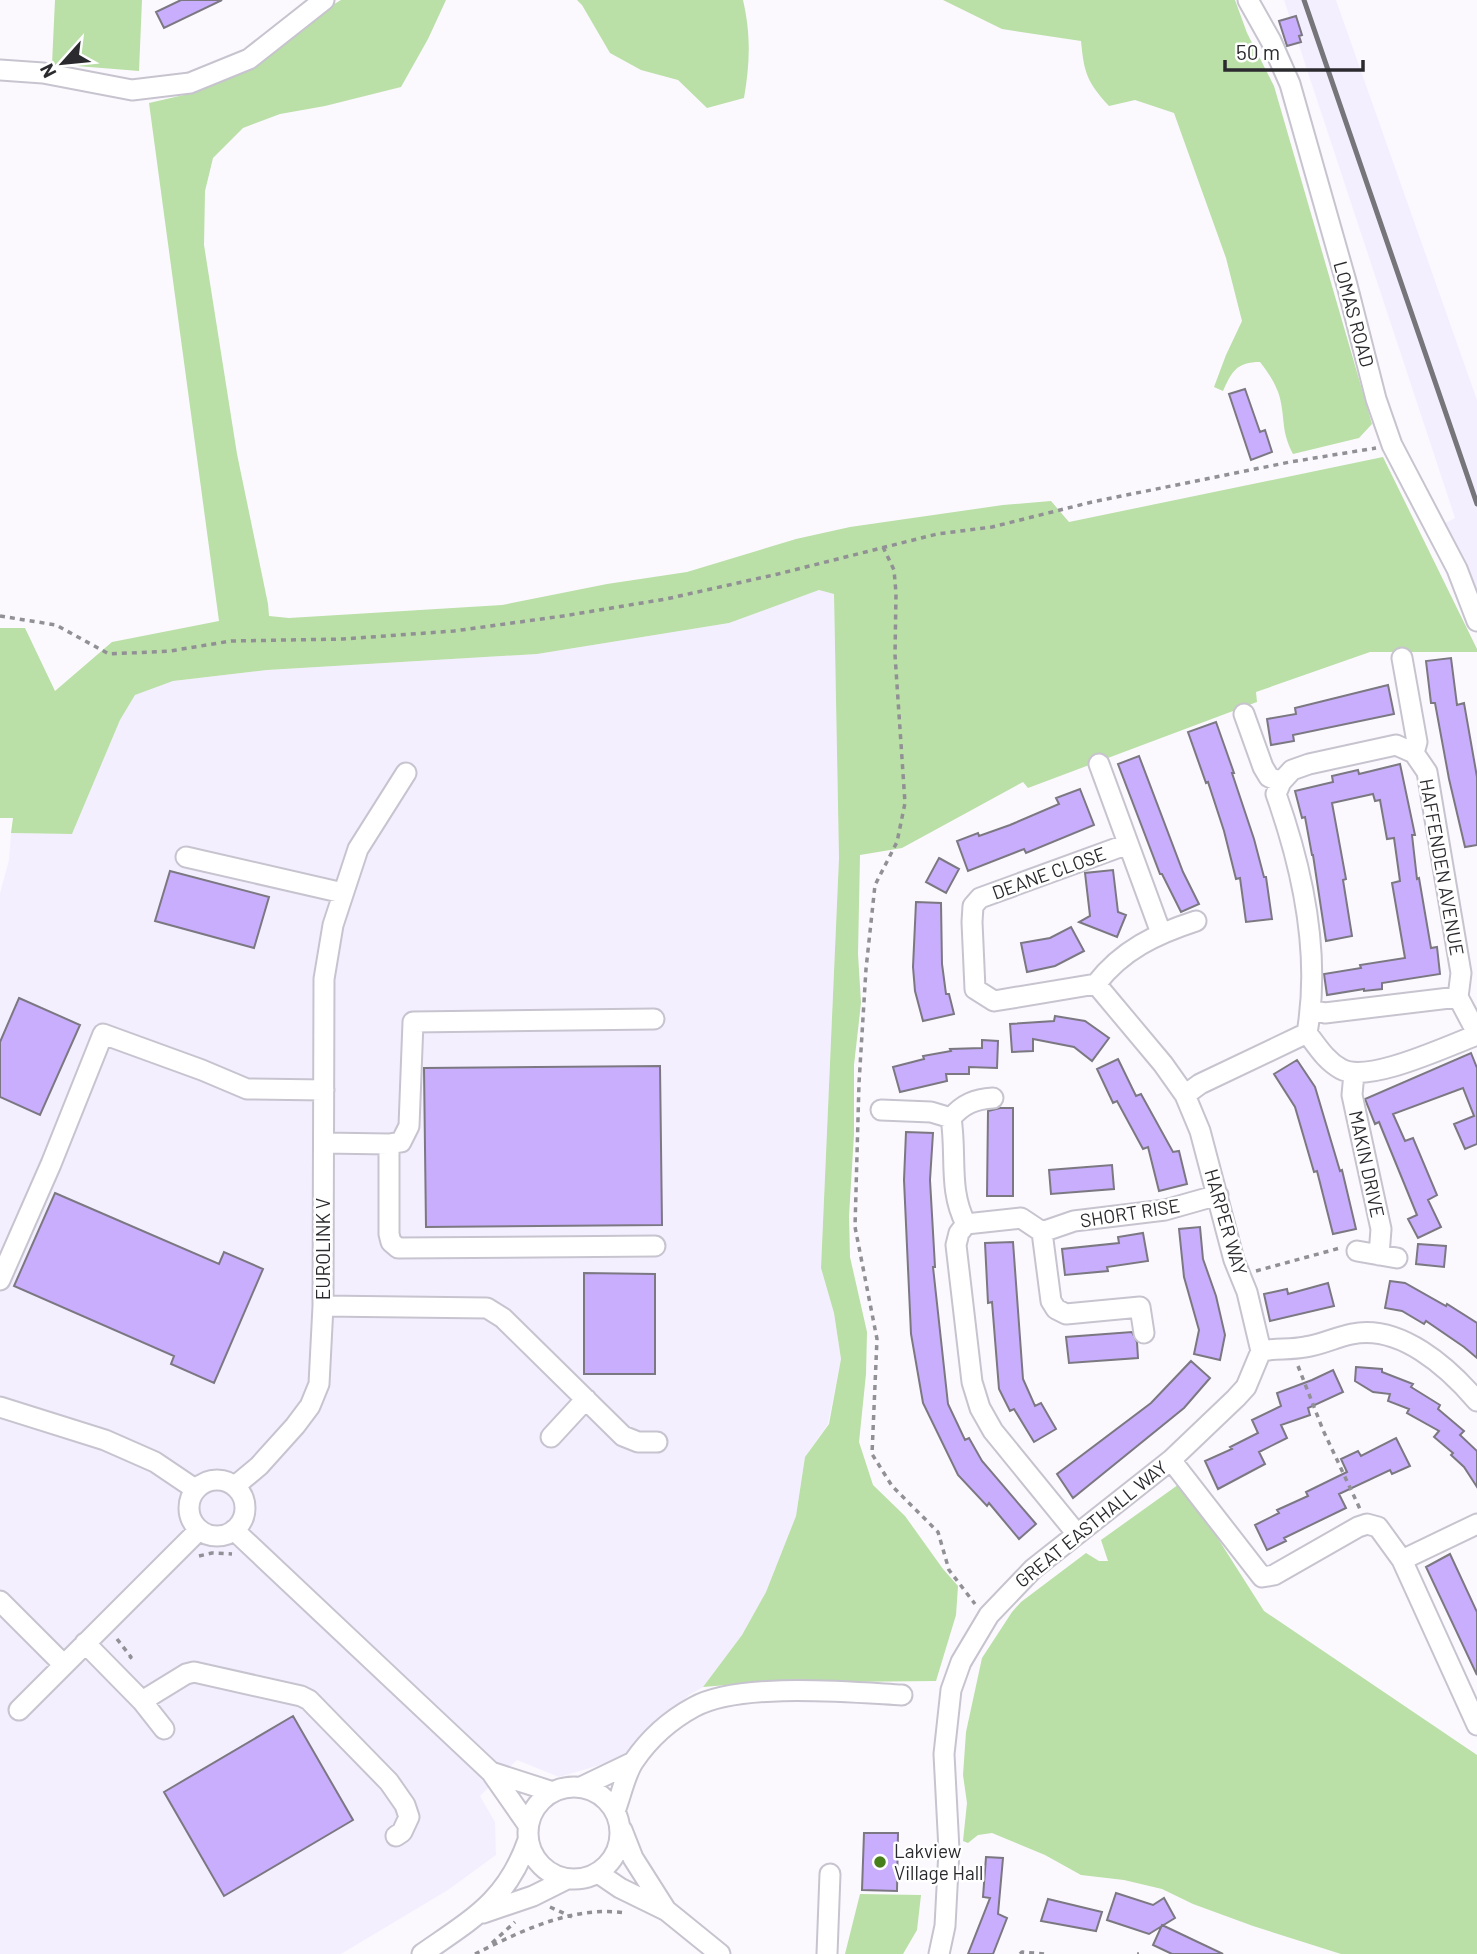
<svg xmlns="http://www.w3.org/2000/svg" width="1477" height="1954" font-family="Barlow,sans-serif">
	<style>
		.built { fill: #f4efff }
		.green { fill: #badfa7 }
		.building { fill: #c8aefd; stroke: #7b7882; stroke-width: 2 }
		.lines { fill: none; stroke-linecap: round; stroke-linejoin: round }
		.minor-casing { stroke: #c7c4cf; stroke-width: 23 }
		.path { stroke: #919094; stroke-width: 3.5; stroke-dasharray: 5 5; stroke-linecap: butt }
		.minor { stroke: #fff; stroke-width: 19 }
		.rail { stroke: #767579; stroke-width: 5 }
		.poi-dot { fill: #47801b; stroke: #fff; stroke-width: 2.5 }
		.labels { text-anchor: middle; stroke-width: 5; stroke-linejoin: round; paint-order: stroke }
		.street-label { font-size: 19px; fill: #2b2a2e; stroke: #fff }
		.poi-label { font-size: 19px; fill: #2b2a2e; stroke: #fff; text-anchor: start }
	</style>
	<rect width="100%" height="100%" fill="#fbf9fe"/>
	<!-- built -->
	<path class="built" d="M 1284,0 L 1336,0 L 1477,400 L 1477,609 L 1443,524 L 1455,518 Z
		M 819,590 L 834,594 L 839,858 L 821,1268 L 834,1313 L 841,1359 L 828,1424 L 805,1457 L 796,1516 L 766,1592 L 742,1635 L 703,1687 L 689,1695 L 624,1758 L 559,1777 L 517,1760 L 480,1796 L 495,1822 L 496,1855 L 448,1890 L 341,1954 L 0,1954 L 0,893 L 9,860 L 11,833 L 72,834 L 120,720 L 135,695 L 173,681 L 267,670 L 537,654 L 729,623 Z"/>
	<!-- green -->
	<path class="green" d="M 55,0 L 142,0 L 139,71 L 52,64 Z
		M 341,0 L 446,0 L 428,39 L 401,87 L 325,106 L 280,114 L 243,128 L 213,158 L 205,191 L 204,245 L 237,454 L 268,604 L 269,616 L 289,618 L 502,605 L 607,584 L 687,572 L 796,539 L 850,527 L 1003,505 L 1051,501 L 1069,522 L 1383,457 L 1477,649 L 1477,652 L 1370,652 L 1256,692 L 1257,702 L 1028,788 L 1023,782 L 902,848 L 860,855 L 858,954 L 861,1003 L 854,1065 L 854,1134 L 849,1216 L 850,1257 L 867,1332 L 866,1374 L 859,1442 L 873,1485 L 905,1516 L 943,1569 L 958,1586 L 956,1615 L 936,1681 L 750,1683 L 703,1687 L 742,1635 L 766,1592 L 796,1516 L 805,1457 L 829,1424 L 841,1359 L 834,1313 L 821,1268 L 839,858 L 834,594 L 819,590 L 729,623 L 537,654 L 267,670 L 173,681 L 135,695 L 120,720 L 72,834 L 11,833 L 13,818 L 0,818 L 0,628 L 25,628 L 55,691 L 112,642 L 219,621 L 149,103 L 197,92 L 238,71 L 296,27 Z
		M 577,0 L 743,0 C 751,35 750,63 744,98 L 707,108 L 678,80 L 641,70 L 610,53 L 582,5 Z
		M 943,0 L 1235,0 L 1247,33 L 1274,86 L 1372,424 L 1359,438 L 1293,454 C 1282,432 1285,425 1281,403 C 1279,389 1269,373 1260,362 C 1237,362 1232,371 1223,391 L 1214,387 L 1226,355 L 1242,321 L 1226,258 L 1174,113 L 1135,100 L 1109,106 C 1087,82 1084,73 1081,41 L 1002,29 Z
		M 1182,1482 L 1264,1611 L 1477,1755 L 1477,1954 L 1341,1954 L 1253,1926 L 1193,1904 L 1162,1889 L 1124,1880 L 1081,1875 L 1045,1855 L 992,1833 L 978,1835 L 968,1843 L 963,1841 L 967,1803 L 963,1775 L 966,1732 L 982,1658 L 1012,1612 L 1021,1602 L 1086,1553 L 1099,1561 L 1108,1561 L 1101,1540 Z
		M 860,1894 L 921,1895 L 917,1930 L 903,1954 L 845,1954 Z"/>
	<!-- building -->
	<path class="building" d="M 181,0 L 222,0 L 164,28 L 156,12 Z
		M 1296,16 L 1302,35 L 1299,36 L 1301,42 L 1287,46 L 1279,21 Z
		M 1245,389 L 1260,432 L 1265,430 L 1272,452 L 1251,460 L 1229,394 Z
		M 1451,658 L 1457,705 L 1464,703 L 1477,777 L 1477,845 L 1465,847 L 1449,779 L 1435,703 L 1431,703 L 1426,661 Z
		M 1388,685 L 1394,714 L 1293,735 L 1294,741 L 1271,745 L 1267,719 L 1296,714 L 1295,708 Z
		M 1216,722 L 1234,773 L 1232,773 L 1254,839 L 1264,877 L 1266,877 L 1272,919 L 1246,922 L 1240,878 L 1236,879 L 1224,831 L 1208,782 L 1206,783 L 1188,732 Z
		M 1139,756 L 1183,872 L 1199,904 L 1181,912 L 1162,874 L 1160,874 L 1118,764 Z
		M 1400,764 L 1415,835 L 1412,835 L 1417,879 L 1419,878 L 1431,948 L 1437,947 L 1440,974 L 1382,983 L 1382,989 L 1364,991 L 1364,989 L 1327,995 L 1324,974 L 1361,968 L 1360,965 L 1405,958 L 1392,883 L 1400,881 L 1394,838 L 1387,839 L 1380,800 L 1375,801 L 1373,794 L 1332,803 L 1346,879 L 1343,880 L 1352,936 L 1326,941 L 1313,855 L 1312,855 L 1305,817 L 1302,818 L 1295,791 L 1333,782 L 1332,776 L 1358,770 L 1359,774 Z
		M 1080,789 L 1094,825 L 1026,853 L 1024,849 L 968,871 L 957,841 L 978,833 L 979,836 L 1010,825 L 1059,804 L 1056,798 Z
		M 939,858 L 959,869 L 946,893 L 926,882 Z
		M 1113,870 L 1118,912 L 1126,915 L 1117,937 L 1079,922 L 1090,916 L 1085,873 Z
		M 170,871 L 269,897 L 254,948 L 155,921 Z
		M 916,902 L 941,903 L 942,964 L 946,994 L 949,994 L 954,1014 L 923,1021 L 915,991 L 913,967 Z
		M 1071,927 L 1084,951 L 1055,966 L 1027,972 L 1021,943 L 1050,938 Z
		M 19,998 L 80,1025 L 40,1115 L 0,1097 L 0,1042 Z
		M 1055,1016 L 1085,1021 L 1109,1038 L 1092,1061 L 1074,1047 L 1033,1039 L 1033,1051 L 1012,1052 L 1010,1024 L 1054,1021 Z
		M 982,1040 L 998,1041 L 997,1068 L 969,1067 L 969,1074 L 946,1074 L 947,1081 L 900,1092 L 893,1067 L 924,1059 L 923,1056 L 951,1051 L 950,1049 L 982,1048 Z
		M 1471,1053 L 1477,1068 L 1477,1144 L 1465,1149 L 1454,1124 L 1474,1116 L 1463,1088 L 1393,1114 L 1405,1141 L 1413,1138 L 1437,1195 L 1428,1200 L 1441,1227 L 1418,1238 L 1408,1219 L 1417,1215 L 1379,1122 L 1375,1124 L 1365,1099 Z
		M 1118,1059 L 1136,1096 L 1141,1094 L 1173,1152 L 1179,1151 L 1187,1184 L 1159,1191 L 1148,1147 L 1143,1149 L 1117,1101 L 1113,1103 L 1097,1069 Z
		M 1297,1060 L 1315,1087 L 1340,1171 L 1342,1170 L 1356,1229 L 1333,1234 L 1317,1171 L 1314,1172 L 1295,1107 L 1274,1074 Z
		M 660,1066 L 662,1225 L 426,1227 L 424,1068 Z
		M 1000,1108 L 1013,1108 L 1013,1196 L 987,1196 L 988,1111 Z
		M 906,1132 L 933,1133 L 930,1180 L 935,1267 L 933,1267 L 948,1404 L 965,1440 L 969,1438 L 982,1461 L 1036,1524 L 1019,1539 L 989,1503 L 987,1506 L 958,1475 L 923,1403 L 911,1334 L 904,1180 Z
		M 1112,1165 L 1114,1189 L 1051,1194 L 1049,1170 Z
		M 55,1193 L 219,1264 L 224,1252 L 263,1269 L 214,1383 L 171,1364 L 174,1356 L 14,1286 Z
		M 1200,1227 L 1203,1259 L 1216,1296 L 1225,1335 L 1220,1360 L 1194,1354 L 1199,1330 L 1184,1277 L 1179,1229 Z
		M 1143,1233 L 1148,1261 L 1107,1267 L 1108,1271 L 1065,1275 L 1062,1249 L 1119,1243 L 1118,1237 Z
		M 1013,1242 L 1023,1379 L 1035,1406 L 1041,1403 L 1056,1429 L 1034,1442 L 1014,1409 L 1010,1411 L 999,1389 L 992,1302 L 988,1303 L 985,1243 Z
		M 1418,1244 L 1446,1246 L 1444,1267 L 1416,1264 Z
		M 584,1273 L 655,1274 L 655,1374 L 584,1374 Z
		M 1390,1281 L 1405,1283 L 1446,1306 L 1447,1304 L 1477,1323 L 1477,1358 L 1464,1347 L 1426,1321 L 1424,1324 L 1402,1311 L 1385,1308 Z
		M 1328,1283 L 1334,1306 L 1270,1321 L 1264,1294 L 1287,1289 L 1288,1294 Z
		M 1132,1332 L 1137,1342 L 1138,1358 L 1069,1363 L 1066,1337 Z
		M 1191,1361 L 1210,1378 L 1184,1408 L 1073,1498 L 1057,1474 L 1151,1403 Z
		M 1356,1367 L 1382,1369 L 1382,1372 L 1413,1384 L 1411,1387 L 1440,1405 L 1438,1409 L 1464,1431 L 1460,1435 L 1477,1451 L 1477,1487 L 1464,1467 L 1451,1455 L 1453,1453 L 1434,1437 L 1439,1431 L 1407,1413 L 1409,1409 L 1388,1401 L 1390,1394 L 1373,1392 L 1355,1381 Z
		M 1333,1370 L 1343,1392 L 1308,1408 L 1310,1415 L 1281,1425 L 1287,1438 L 1259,1452 L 1265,1464 L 1218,1489 L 1205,1461 L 1232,1449 L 1230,1447 L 1258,1433 L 1252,1420 L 1281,1406 L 1277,1393 L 1312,1380 Z
		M 1396,1438 L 1410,1466 L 1392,1474 L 1390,1470 L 1339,1494 L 1346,1508 L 1284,1538 L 1286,1541 L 1267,1550 L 1255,1525 L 1279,1513 L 1277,1510 L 1308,1496 L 1306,1492 L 1347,1472 L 1341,1459 L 1358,1451 L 1361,1456 Z
		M 1450,1554 L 1477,1612 L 1477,1675 L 1426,1567 Z
		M 293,1716 L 353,1820 L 224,1896 L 164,1792 Z
		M 864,1833 L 898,1833 L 897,1891 L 862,1890 Z
		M 986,1857 L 1003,1858 L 998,1914 L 1007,1918 L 993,1954 L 968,1954 L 990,1898 L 983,1897 Z
		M 1116,1893 L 1153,1905 L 1164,1898 L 1175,1918 L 1149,1934 L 1107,1920 Z
		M 1048,1899 L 1102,1912 L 1096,1931 L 1041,1921 Z
		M 1162,1925 L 1223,1954 L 1172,1954 L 1153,1945 Z"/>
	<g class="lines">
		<!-- minor casing -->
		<g class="minor-casing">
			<path id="minor" d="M 1248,0 L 1271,41 L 1290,84 L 1347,285 L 1376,399 L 1392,445 L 1457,569 L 1477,621
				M 0,70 L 43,73 L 132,90 L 190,83 L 249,59 L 324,0
				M 1402,658 L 1417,742 L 1414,753
				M 1244,714 L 1263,767 L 1269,777 L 1281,782
				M 1414,753 L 1427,772 L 1461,973 L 1458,997 L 1477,1033
				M 1099,764 L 1161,933
				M 1128,844 L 980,898 L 973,906 L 972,922 L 975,989 L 994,1001 L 1096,984 C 1122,950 1156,934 1196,921
				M 186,857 L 343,893
				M 1096,984 L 1163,1064 L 1185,1095 L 1200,1131 L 1234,1260 L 1247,1292 L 1261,1351
				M 1311,1010 L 1325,1013 L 1458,997
				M 1307,1033 C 1317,1046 1326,1061 1341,1069 C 1368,1084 1447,1046 1477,1035
				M 1354,1073 L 1352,1095 L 1381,1229 L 1379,1255
				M 1185,1095 L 1200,1084 L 1307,1033 C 1321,953 1303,870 1276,794 L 1281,782 L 1292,770 L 1309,764 L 1396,745 L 1414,753
				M 881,1110 L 931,1112 L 951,1118
				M 324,1143 L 389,1144 L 401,1142 L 409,1126 L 413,1022 L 654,1019
				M 389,1144 L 389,1234 L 391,1242 L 398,1248 L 655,1246
				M 966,1224 L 959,1233 L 956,1245 L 972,1382 L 980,1408 L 993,1431 L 1077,1534
				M 966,1224 L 1021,1218 L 1042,1232 L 1051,1301 L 1056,1309 L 1066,1314 L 1140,1307 L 1144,1333
				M 966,1224 C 948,1190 957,1155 951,1118 C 963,1104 975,1099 993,1098
				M 1042,1232 L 1074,1221 L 1165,1210 L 1218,1195
				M 1357,1251 L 1397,1258
				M 0,1280 L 51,1164 L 103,1034 L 202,1070 L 247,1089 L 324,1090
				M 323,1306 L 487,1308 L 503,1318 L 623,1436 L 638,1442 L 657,1442
				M 0,1407 L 105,1440 L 155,1462 L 195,1489
				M 551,1437 L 586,1399
				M 1171,1460 L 1262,1577 L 1274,1575 L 1358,1527 L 1367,1524 L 1378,1527 L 1402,1560 L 1477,1725
				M189 1508a28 28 0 1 1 56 0a28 28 0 1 1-56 0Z
				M 235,1486 L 259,1466 L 295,1426 L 310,1406 L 319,1384 L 323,1306 L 324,979 L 333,925 L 358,849 L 406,773
				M 234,1530 L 491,1772 L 528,1825
				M 1402,1560 L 1477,1524
				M 0,1601 L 64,1665
				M 85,1643 L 142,1701 L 164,1729
				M 142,1701 L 186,1674 L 194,1672 L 301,1696 L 309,1700 L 389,1782 L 405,1805 L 409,1817 L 402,1832 L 396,1836
				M 19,1710 L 199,1530
				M 491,1772 L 553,1792
				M528 1833a46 46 0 1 1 92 0a46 46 0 1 1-92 0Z
				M 581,1787 L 633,1762
				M 615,1811 C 621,1796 625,1774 634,1761 C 649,1739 670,1720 694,1707 C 740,1682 848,1692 902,1695
				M 622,1830 L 633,1858 L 666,1910
				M 598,1873 L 620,1888 L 667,1911 L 720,1954
				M 483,1913 L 533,1896 L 567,1879
				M 422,1954 C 472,1919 507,1901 528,1840
				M 827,1954 L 830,1874
				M 939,1954 L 945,1926 L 949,1850 L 944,1754 L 951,1690 L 961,1662 L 989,1615 L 1033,1569 L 1171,1460 L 1236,1398 L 1246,1387 L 1261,1351 C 1276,1348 1290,1350 1305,1347 C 1321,1345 1336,1337 1352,1334 C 1400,1324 1448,1367 1477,1401"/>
		</g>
		<!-- path -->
		<path class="path" d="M 883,547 L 894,570 L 896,593 L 895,655 L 905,803 L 897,842 L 875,885 L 866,969 L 859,1083 L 855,1227 L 877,1339 L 872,1454 L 892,1486 L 938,1532 L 949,1570 L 975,1604
			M 0,616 L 56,625 L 109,654 L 170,651 L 231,641 L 343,639 L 454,631 L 563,616 L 666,599 L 778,574 L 937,534 L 992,527 L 1092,502 L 1290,462 L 1376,448
			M 1256,1271 L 1340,1248
			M 1298,1366 L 1323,1430 L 1360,1509
			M 199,1556 L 212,1553 L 232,1554
			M 117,1639 L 131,1657 L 127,1661
			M 550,1907 L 572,1917
			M 492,1943 L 515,1922
			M 475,1954 C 521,1931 573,1905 626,1913
			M 1020,1954 L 1022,1952 L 1044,1954
			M 1137,1954 L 1139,1954"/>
		<!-- minor -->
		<use href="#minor" class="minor"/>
		<!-- rail -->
		<path class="rail" d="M 1304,0 L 1477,504"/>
	</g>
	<!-- markers -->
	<circle class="poi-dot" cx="880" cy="1862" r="7"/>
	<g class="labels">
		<!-- street labels -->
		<g class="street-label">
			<text transform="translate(1354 314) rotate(75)" y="7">LOMAS ROAD</text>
			<text transform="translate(1442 867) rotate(80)" y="7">HAFFENDEN AVENUE</text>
			<text transform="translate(1049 873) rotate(-20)" y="7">DEANE CLOSE</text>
			<text transform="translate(1367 1164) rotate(78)" y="7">MAKIN DRIVE</text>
			<text transform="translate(1130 1213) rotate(-9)" y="7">SHORT RISE</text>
			<text transform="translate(1226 1222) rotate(74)" y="7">HARPER WAY</text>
			<text transform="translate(323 1249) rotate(-90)" y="7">EUROLINK V</text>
			<text transform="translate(1091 1524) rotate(-39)" y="7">GREAT EASTHALL WAY</text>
		</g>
		<!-- poi labels -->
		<g class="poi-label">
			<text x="894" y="1858">Lakview<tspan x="894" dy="22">Village Hall</tspan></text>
		</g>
	</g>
	<!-- north arrow -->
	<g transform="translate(63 63) rotate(243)" stroke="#ffffff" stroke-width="5" paint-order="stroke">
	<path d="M0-5L12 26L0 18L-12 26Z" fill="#2b2a2e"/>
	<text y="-10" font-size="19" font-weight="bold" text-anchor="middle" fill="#2b2a2e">N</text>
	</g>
	<!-- scale -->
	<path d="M1225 60v10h138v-10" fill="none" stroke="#2b2a2e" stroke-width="3.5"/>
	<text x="1236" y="60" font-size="21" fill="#2b2a2e" stroke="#ffffff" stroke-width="5" paint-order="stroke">50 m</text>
</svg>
